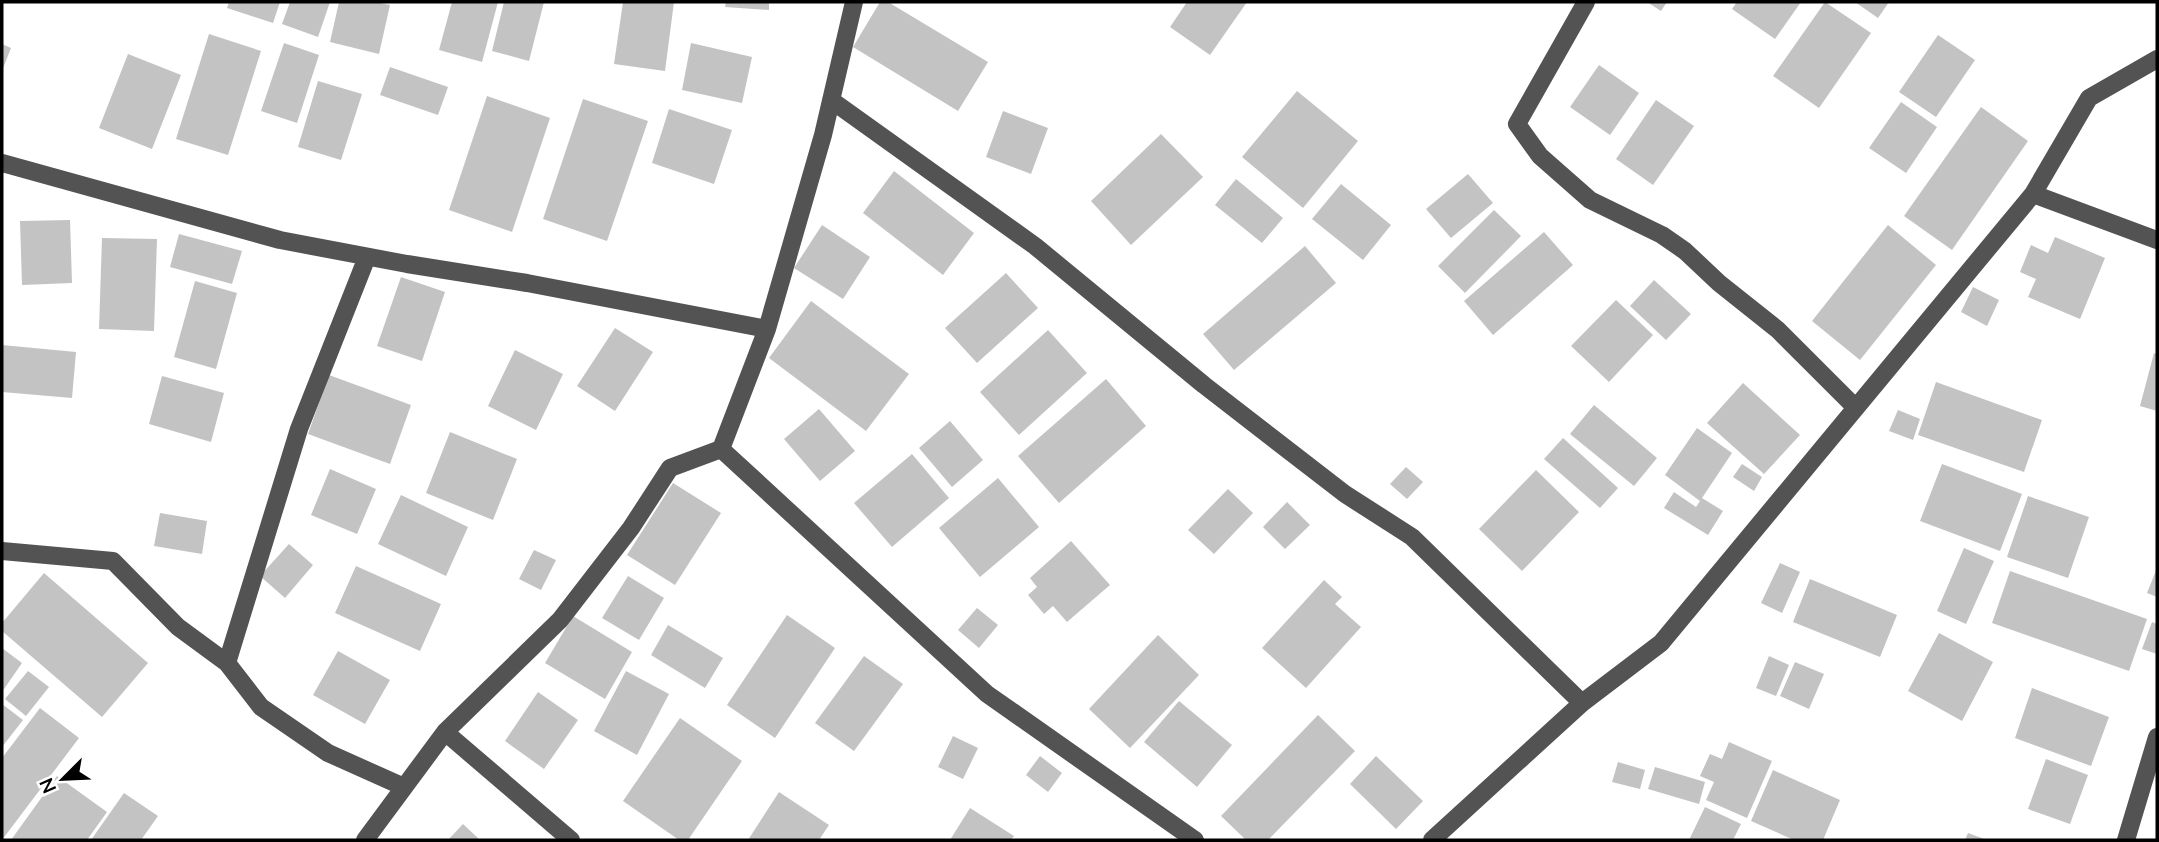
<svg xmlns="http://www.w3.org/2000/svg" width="2159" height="842" font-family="'Nunito Sans',sans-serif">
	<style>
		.building { fill: #c3c3c3 }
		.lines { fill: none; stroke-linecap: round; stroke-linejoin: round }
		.minor { stroke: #535353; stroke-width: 18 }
	</style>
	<rect width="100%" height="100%" fill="#fff"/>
	<!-- building -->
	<path class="building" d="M 229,2 L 280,2 L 273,23 L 227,8 Z
		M 290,2 L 330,2 L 318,37 L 282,24 Z
		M 339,2 L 375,2 L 390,5 L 379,54 L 330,42 Z
		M 452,2 L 498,2 L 482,62 L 439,50 Z
		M 504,2 L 544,2 L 529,61 L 492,51 Z
		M 623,2 L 674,2 L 665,71 L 614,64 Z
		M 726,2 L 769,2 L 769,10 L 725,7 Z
		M 880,2 L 888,2 L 988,62 L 958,111 L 853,47 Z
		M 1187,2 L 1247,2 L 1210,55 L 1170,27 Z
		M 1647,2 L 1667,2 L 1661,11 Z
		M 1737,2 L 1801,2 L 1775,39 L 1732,9 Z
		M 1825,2 L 1871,33 L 1819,108 L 1773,76 Z
		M 1855,2 L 1889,2 L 1878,18 Z
		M 209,34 L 261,51 L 228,155 L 176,139 Z
		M 1938,35 L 1975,60 L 1936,117 L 1899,92 Z
		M 284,43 L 319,55 L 297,123 L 261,111 Z
		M 691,43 L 752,57 L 742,103 L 682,90 Z
		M 2,44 L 11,48 L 2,71 Z
		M 128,54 L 181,75 L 152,149 L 99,128 Z
		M 1599,65 L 1639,93 L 1610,135 L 1570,107 Z
		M 390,67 L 448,87 L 438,115 L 380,95 Z
		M 318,81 L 362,94 L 341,160 L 298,147 Z
		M 1297,91 L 1358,141 L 1303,208 L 1242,157 Z
		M 487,96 L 550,118 L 512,232 L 449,210 Z
		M 583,99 L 648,121 L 607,241 L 543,219 Z
		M 1656,100 L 1694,126 L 1653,185 L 1616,159 Z
		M 1901,102 L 1937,127 L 1906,173 L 1869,148 Z
		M 1981,107 L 2028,141 L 1952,250 L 1904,216 Z
		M 669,109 L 732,130 L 714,184 L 652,163 Z
		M 1003,111 L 1048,128 L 1031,174 L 986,157 Z
		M 1161,134 L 1203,177 L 1131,245 L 1091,201 Z
		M 894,171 L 974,233 L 943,275 L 863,213 Z
		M 1468,174 L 1493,203 L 1451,238 L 1426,209 Z
		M 1236,179 L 1283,218 L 1262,243 L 1215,205 Z
		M 1341,184 L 1391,225 L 1363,260 L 1312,219 Z
		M 1494,210 L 1521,236 L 1465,293 L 1438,266 Z
		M 70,220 L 72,283 L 22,285 L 20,221 Z
		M 822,225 L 870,257 L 843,299 L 794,268 Z
		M 1888,225 L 1936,265 L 1860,360 L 1812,321 Z
		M 1544,232 L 1573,265 L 1493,335 L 1464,301 Z
		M 179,234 L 242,251 L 232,284 L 170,267 Z
		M 2055,237 L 2105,258 L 2080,319 L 2028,297 L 2036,279 L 2020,272 L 2031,245 L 2048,253 Z
		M 102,238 L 157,239 L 154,331 L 99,329 Z
		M 1305,246 L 1336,283 L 1234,370 L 1203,334 Z
		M 1006,273 L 1038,308 L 977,363 L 945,328 Z
		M 401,277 L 445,292 L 422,361 L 377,346 Z
		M 1654,280 L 1691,314 L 1666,340 L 1630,306 Z
		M 195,281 L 237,293 L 216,369 L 174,357 Z
		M 1973,287 L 1999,300 L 1987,326 L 1961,312 Z
		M 1616,300 L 1653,335 L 1609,382 L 1571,346 Z
		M 811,301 L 909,374 L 866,431 L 769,358 Z
		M 615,328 L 653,352 L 615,411 L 577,386 Z
		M 1048,330 L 1087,373 L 1019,435 L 980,392 Z
		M 2,345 L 76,352 L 72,398 L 2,392 Z
		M 515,350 L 563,374 L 536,430 L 488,406 Z
		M 2154,353 L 2157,354 L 2157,411 L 2140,406 Z
		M 329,375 L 411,405 L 390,464 L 308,434 Z
		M 162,376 L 224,393 L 211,442 L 149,424 Z
		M 1106,379 L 1146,426 L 1059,503 L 1018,456 Z
		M 1936,382 L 2042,420 L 2024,472 L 1918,435 Z
		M 1743,383 L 1800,435 L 1764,474 L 1707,423 Z
		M 1594,405 L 1657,458 L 1634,486 L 1570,434 Z
		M 819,409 L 855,451 L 820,481 L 784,439 Z
		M 1898,410 L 1920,419 L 1913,440 L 1889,431 Z
		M 950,421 L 983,460 L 952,487 L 919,448 Z
		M 1697,428 L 1732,453 L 1702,498 L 1723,511 L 1708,535 L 1664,508 L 1674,492 L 1696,507 L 1700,501 L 1665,475 Z
		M 450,432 L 517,459 L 493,520 L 426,493 Z
		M 1563,438 L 1618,488 L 1600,508 L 1544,459 Z
		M 912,454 L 949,498 L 892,547 L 854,503 Z
		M 1742,464 L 1762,477 L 1754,491 L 1733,477 Z
		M 1942,464 L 2022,494 L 2000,551 L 1920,521 Z
		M 1406,467 L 1423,482 L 1407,499 L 1390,484 Z
		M 330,469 L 376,489 L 357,534 L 311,515 Z
		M 1536,470 L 1579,512 L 1522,571 L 1479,529 Z
		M 998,478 L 1039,527 L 980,577 L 939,528 Z
		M 673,483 L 721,513 L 675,585 L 627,555 Z
		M 1228,489 L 1253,513 L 1214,554 L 1188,530 Z
		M 401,495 L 468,527 L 446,576 L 378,544 Z
		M 2028,496 L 2089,517 L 2068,578 L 2007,557 Z
		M 1287,502 L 1310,525 L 1285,549 L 1263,527 Z
		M 160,513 L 207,521 L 202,554 L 154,546 Z
		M 1071,541 L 1110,585 L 1067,622 L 1053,606 L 1044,614 L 1028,595 L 1037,587 L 1030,578 Z
		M 289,544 L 313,565 L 285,598 L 260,576 Z
		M 1964,548 L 1994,561 L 1966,624 L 1937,611 Z
		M 534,550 L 556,560 L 541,590 L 519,579 Z
		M 1780,563 L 1800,572 L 1782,613 L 1761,603 Z
		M 356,566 L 441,604 L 420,651 L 335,613 Z
		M 2157,568 L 2157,597 L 2147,593 Z
		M 2010,571 L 2147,619 L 2129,671 L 1992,623 Z
		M 44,573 L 148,663 L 102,717 L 2,631 L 2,623 Z
		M 628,576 L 664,598 L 639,640 L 602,618 Z
		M 1810,579 L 1897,615 L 1880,657 L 1793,622 Z
		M 1324,580 L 1342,597 L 1335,604 L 1361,627 L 1306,688 L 1262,648 Z
		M 977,608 L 998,625 L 979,648 L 958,630 Z
		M 787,615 L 835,648 L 775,738 L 727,705 Z
		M 573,616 L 632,652 L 605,699 L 545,663 Z
		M 2152,622 L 2157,624 L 2157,654 L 2142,649 Z
		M 668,625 L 723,658 L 705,688 L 651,655 Z
		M 1939,633 L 1993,662 L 1962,721 L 1908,691 Z
		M 1158,635 L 1199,675 L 1130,748 L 1089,709 Z
		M 2,648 L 22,663 L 2,692 Z
		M 338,651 L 390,680 L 365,724 L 313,695 Z
		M 864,656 L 903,684 L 854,751 L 815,723 Z
		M 1769,656 L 1789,665 L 1776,696 L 1756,688 Z
		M 1795,662 L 1824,674 L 1809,709 L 1780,696 Z
		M 28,671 L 49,687 L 26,716 L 5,699 Z
		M 626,671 L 669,694 L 637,755 L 594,731 Z
		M 2032,688 L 2109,717 L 2091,766 L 2015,738 Z
		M 538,692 L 578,720 L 544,769 L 505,741 Z
		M 1179,701 L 1232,745 L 1197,787 L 1144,742 Z
		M 2,704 L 23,720 L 2,747 Z
		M 40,708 L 79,738 L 2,840 L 2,758 Z
		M 1318,715 L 1355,751 L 1268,840 L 1246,840 L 1221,816 Z
		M 680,718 L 742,761 L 688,840 L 679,840 L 623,801 Z
		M 953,736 L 978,748 L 963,779 L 938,767 Z
		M 1729,742 L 1772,761 L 1747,818 L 1706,800 L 1714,782 L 1700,776 L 1710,754 L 1722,759 Z
		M 1040,756 L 1062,773 L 1048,792 L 1026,775 Z
		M 1376,756 L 1423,801 L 1396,829 L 1350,784 Z
		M 2046,759 L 2088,775 L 2070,824 L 2028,809 Z
		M 1618,762 L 1645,770 L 1640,789 L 1612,782 Z
		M 1655,767 L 1705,782 L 1699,804 L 1648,789 Z
		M 1773,770 L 1840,800 L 1823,840 L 1794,840 L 1751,821 Z
		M 57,776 L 107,812 L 87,840 L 11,840 Z
		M 779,792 L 829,825 L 819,840 L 748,840 Z
		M 124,793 L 158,816 L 141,840 L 91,840 Z
		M 1705,807 L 1741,824 L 1733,840 L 1689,840 Z
		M 970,808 L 1014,836 L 1011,840 L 950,840 Z
		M 463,824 L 480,840 L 448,840 Z
		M 1968,833 L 1987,840 L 1965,840 Z"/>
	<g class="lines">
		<!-- minor -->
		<path class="minor" d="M 1586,2 L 1517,124 L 1540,156 L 1590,200 L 1662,235 L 1685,251 L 1719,283 L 1778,330 L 1856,408
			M 831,100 L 1035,246 L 1204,385 L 1345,494 L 1412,537 L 1582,703
			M 2,163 L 280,240 L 407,264 L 527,283 L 767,329
			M 2033,194 L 2157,240
			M 721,449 L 987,694 L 1195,840
			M 2,551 L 113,561 L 178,627 L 227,663 L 261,707 L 328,753 L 404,787
			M 227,663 L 299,429 L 367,257
			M 445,732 L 571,840
			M 365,840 L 445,732 L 560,620 L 631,528 L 670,468 L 721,449 L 767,329 L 823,135 L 854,2
			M 1432,840 L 1582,703 L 1661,643 L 2033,194 L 2089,98 L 2157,59
			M 2126,840 L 2157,737"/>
	</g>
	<!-- border -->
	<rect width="2159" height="842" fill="none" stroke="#000000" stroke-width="7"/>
	<!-- north arrow -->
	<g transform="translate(63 779) rotate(246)" stroke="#ffffff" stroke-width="5" paint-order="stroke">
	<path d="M0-5L12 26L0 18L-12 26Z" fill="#000000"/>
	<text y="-10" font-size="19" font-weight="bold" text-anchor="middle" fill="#000000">N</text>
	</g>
</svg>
